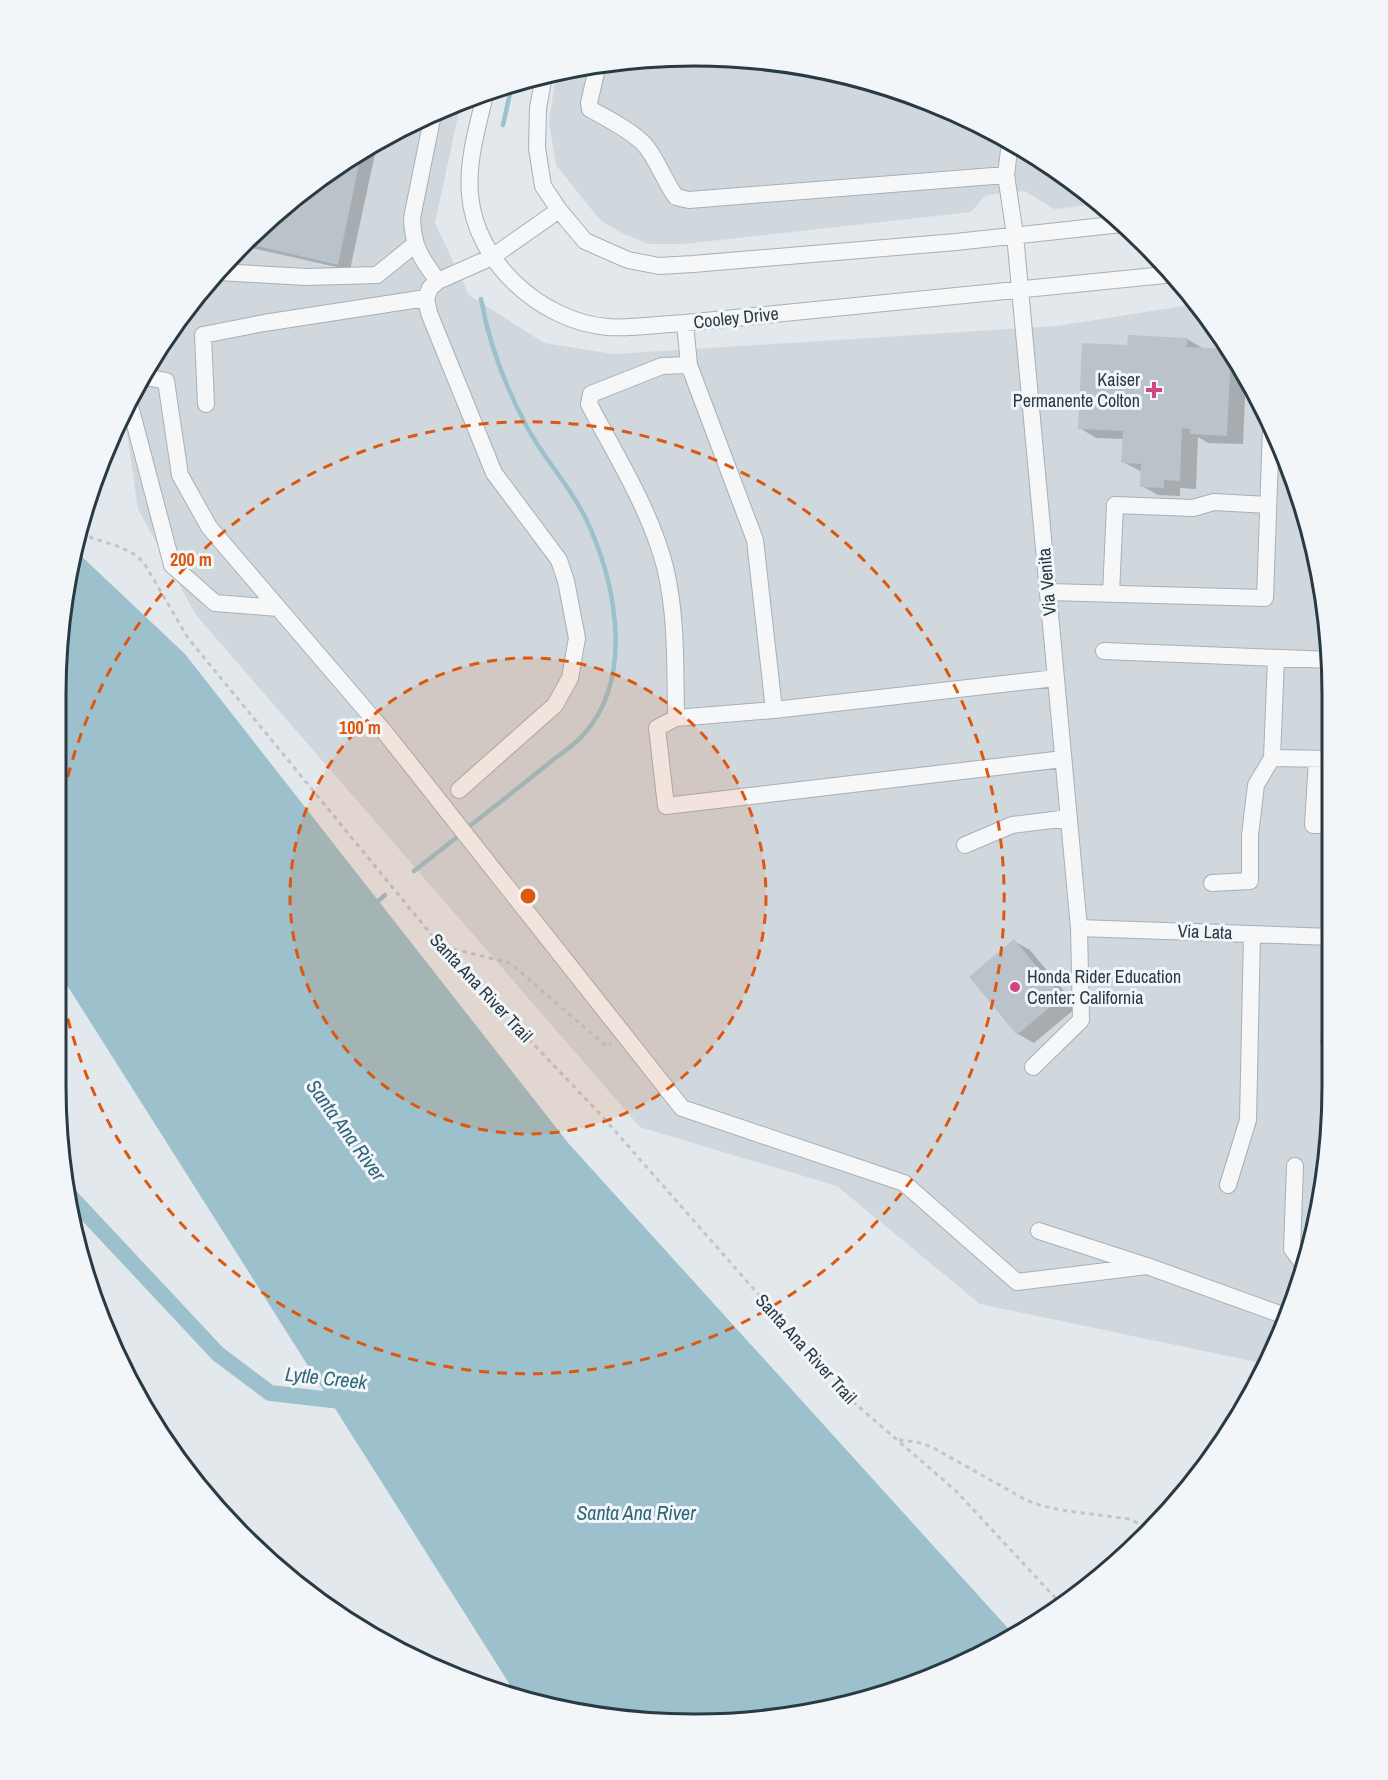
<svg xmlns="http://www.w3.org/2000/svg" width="1388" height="1780" font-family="'Archivo Narrow',sans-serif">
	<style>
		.built { fill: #d0d8dd }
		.water { fill: #9cc1cc }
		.shadow { fill: #0003 }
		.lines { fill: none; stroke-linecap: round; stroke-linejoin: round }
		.stream { stroke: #9cc1cc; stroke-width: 4.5 }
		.canal { stroke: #9cc1cc; stroke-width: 16 }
		.building { fill: #b9c3c9 }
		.minor-casing { stroke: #a7b0b6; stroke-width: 18 }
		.path { stroke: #c0c6ca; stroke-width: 3; stroke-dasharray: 4.5 4.5; stroke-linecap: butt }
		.minor { stroke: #f5f7f9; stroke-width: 16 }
		.ring { fill: none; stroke: #de570f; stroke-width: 3; stroke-dasharray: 10 8 }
		.poi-dot { fill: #d44382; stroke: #f2f6f8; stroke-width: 2 }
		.labels { text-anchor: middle; stroke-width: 6; stroke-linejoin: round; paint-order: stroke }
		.street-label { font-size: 18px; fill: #293a44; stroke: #f2f6f8 }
		.poi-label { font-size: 18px; fill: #293a44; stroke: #f2f6f8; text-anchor: end }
		.water-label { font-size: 20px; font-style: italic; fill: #31667a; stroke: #f2f6f8 }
		.rim { fill: none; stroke: #293a44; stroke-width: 3 }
		.centre { fill: #de570f; stroke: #f2f6f8; stroke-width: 3 }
		.ring-label { font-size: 18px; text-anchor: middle; font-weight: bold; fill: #de570f; stroke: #f2f6f8; stroke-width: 6; stroke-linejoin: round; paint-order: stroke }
	</style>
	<rect width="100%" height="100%" fill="#e2e8eb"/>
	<!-- built -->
	<path class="built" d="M 735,57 L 859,77 L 976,121 L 1082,187 L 1100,204 L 1054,209 L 1025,191 L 986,195 L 971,212 L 683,244 L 649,244 L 622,233 L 600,220 L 556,165 L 549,122 L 556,74 L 610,61 Z
		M 461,102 L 435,223 L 469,295 L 544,343 L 614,354 L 1057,326 L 1196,304 L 1247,374 L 1299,489 L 1331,652 L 1332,1086 L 1320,1210 L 1284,1330 L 1266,1364 L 980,1304 L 837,1186 L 640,1127 L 196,615 L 138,509 L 124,413 L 141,375 L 188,305 L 273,214 L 374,141 Z"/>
	<!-- water -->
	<path class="water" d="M 77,552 L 185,654 L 569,1144 L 1016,1637 L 860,1703 L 694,1724 L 529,1703 L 519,1699 L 65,982 L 56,972 L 57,653 Z"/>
	<!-- shadow -->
	<path class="shadow" d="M 378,140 L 350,270 L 243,246 L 273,214 Z
		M 1187,339 L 1204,349 L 1230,351 L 1246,373 L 1243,444 L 1208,443 L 1198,437 L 1196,489 L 1180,488 L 1180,496 L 1158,495 L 1142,486 L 1142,472 L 1123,462 L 1124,439 L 1096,438 L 1080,428 L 1128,347 Z
		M 1014,941 L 1030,950 L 1077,1007 L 1034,1043 L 1018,1034 Z"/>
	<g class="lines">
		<!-- stream -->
		<path class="stream" d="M 503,125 L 512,84
			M 467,828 C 494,807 522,785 549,763 C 560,754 575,745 584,734 C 636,676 615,578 584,515 C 568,484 543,457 527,427 C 505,386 489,344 481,299
			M 414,871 L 461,834
			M 376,903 L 385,895"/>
		<!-- canal -->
		<path class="canal" d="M 70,1196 L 218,1354 L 270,1393 L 350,1402"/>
	</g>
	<!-- building -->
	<path class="building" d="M 362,150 L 338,265 L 245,243 L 273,214 Z
		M 1128,335 L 1187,338 L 1187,347 L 1229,349 L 1231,352 L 1227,436 L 1190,434 L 1190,429 L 1182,428 L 1180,481 L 1164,480 L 1164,488 L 1140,487 L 1141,464 L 1121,463 L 1123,431 L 1078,429 L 1082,343 L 1127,345 Z
		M 1014,939 L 1062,997 L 1017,1035 L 969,977 Z"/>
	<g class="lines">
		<!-- minor casing -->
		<g class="minor-casing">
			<path id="minor" d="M 598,64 L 589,103 L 590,109 C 607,118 638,134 648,149 C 659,164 665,182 676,197 L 689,200 L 1006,175
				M 544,76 L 538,108 L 537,148 L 543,186 L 559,210 L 585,241 L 628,260 L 659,266 L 693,264 L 956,242 L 1122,224
				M 486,91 C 478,125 467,160 470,194 C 475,262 541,321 607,327 C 630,329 661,324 685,323 L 1175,274
				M 433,114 L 412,218 C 413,248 421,258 438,281
				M 1010,142 L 1006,175 L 1015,235 L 1079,928 L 1081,1020 L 1033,1067
				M 219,272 L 306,277 L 377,275 L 414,245
				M 685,323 L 689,365 L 662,366 L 591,394 L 589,404 C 616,456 650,509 665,567 C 677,616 675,668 676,718 L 657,728 L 666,806 L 1063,759
				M 689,365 L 755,540 L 774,710
				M 141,376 L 166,381 L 180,475 L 209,527 L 387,735 L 682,1108 L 904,1183 L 1017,1282 L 1147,1266
				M 129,402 L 172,565 L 215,603 L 278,608
				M 206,404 L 203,335 L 264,323 L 426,298
				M 1048,592 L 1265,598 L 1271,428
				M 1111,594 L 1115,505 L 1193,508 L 1214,502 L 1268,505
				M 1104,651 L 1331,660
				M 676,718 L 774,710 L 1056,678
				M 1272,758 L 1276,658
				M 1317,759 L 1313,825 L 1332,825
				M 459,790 L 555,705 L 570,678 L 577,638 L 566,581 L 559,560 L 494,473 L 429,313 L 426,298 L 430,288 L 438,281 L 492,257 L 559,210
				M 965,845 L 1012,825 L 1069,818
				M 1212,883 L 1250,881 L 1250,835 L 1256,785 L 1272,758 L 1331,759
				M 1079,928 L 1332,937
				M 1329,1042 L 1332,1007
				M 1295,1166 L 1292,1249 L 1304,1265
				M 1228,1185 L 1248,1120 L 1252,934
				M 1039,1231 L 1147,1266 L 1288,1317"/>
		</g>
		<!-- path -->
		<path class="path" d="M 81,533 C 102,544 127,544 144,563 L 188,638 L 443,949 L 601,1115 L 851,1400 L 956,1491 L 1061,1604
			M 445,951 L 453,949 L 510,963 L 606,1046 L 611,1043
			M 899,1440 L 917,1442 L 932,1447 L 1026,1500 L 1042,1506 L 1067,1511 L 1130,1519 L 1148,1529"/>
		<!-- minor -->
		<use href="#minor" class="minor"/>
	</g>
	<!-- distance rings -->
	<circle cx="528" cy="896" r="238" fill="#de570f" fill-opacity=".12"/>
	<g class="ring">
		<circle cx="528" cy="896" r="238"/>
		<path d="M57 830A476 476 0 1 1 56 958"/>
	</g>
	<!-- markers -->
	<g class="poi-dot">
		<path d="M1151 381h6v6h6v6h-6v6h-6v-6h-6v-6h6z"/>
		<circle cx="1015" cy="987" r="6"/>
	</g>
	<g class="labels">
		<!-- street labels -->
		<g class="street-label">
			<text transform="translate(736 318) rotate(-6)" y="6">Cooley Drive</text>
			<text transform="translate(1047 582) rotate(-95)" y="6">Via Venita</text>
			<text transform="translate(1205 932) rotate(2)" y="6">Via Lata</text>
			<text transform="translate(481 988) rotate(47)" y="6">Santa Ana River Trail</text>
			<text transform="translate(806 1349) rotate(48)" y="6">Santa Ana River Trail</text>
		</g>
		<!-- poi labels -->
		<g class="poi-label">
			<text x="1140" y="386">Kaiser<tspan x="1140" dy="21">Permanente Colton</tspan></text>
			<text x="1027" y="983" text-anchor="start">Honda Rider Education<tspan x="1027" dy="21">Center: California</tspan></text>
		</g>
		<!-- water labels -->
		<g class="water-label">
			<text transform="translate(346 1130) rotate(54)" y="7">Santa Ana River</text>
			<text transform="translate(326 1378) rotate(6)" y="7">Lytle Creek</text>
			<text x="636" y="1520">Santa Ana River</text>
		</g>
	</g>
	<!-- crop -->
	<path d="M0 0H1388V1780H0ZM694 66H694A628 628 0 0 1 1322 694V1086A628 628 0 0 1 694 1714H694A628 628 0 0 1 66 1086V694A628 628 0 0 1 694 66Z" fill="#f2f6f8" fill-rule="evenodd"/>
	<path class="rim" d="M694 66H694A628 628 0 0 1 1322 694V1086A628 628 0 0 1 694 1714H694A628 628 0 0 1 66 1086V694A628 628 0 0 1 694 66Z"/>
	<circle cx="528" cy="896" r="9" class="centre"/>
	<g class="ring-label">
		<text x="191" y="566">200 m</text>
		<text x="360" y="734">100 m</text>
	</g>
</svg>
